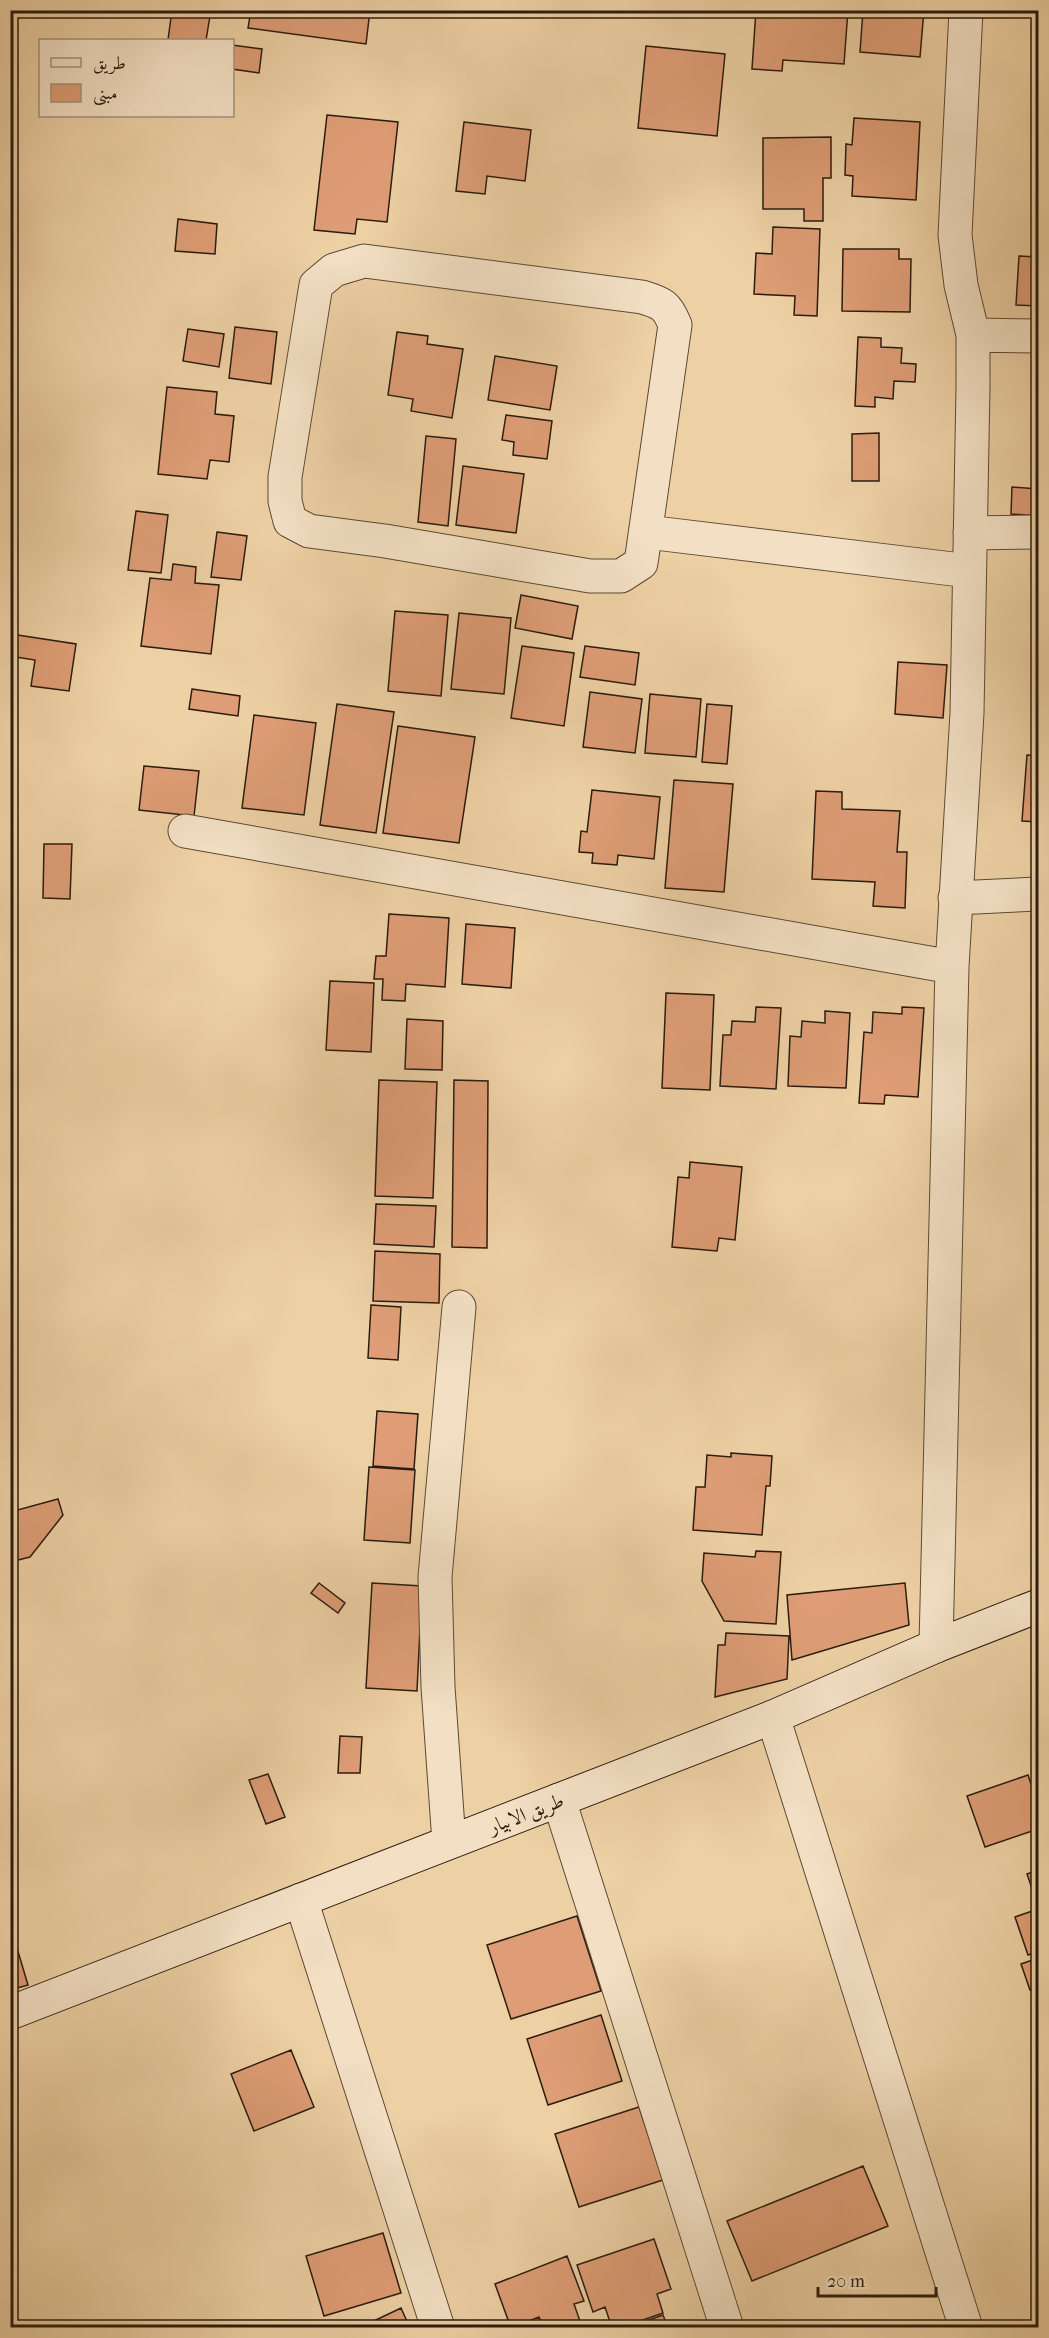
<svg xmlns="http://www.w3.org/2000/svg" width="1049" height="2338" font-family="'IM FELL French Canon',Amiri,serif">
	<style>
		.building { fill: #de9d76; stroke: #2b1c0f; stroke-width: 1.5 }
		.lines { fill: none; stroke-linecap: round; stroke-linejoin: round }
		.minor-casing { stroke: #5c4934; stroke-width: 35 }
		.secondary-casing { stroke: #2b1c0f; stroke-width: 35 }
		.minor { stroke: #f3e0c4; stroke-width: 33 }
		.secondary { stroke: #f3e0c4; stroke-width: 33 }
		.labels { text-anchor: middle; stroke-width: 6; stroke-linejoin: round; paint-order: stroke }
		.street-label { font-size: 20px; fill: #2b1c0f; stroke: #f3e0c4 }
	</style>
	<rect width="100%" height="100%" fill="#edd0a4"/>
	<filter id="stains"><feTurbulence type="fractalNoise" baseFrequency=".00333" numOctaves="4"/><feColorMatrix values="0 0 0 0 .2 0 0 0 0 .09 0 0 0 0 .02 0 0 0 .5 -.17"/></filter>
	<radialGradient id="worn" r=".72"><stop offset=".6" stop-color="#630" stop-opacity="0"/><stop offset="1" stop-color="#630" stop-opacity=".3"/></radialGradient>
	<!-- building -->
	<path class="building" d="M 172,10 L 211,10 L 206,40 L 168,40 Z
		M 251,10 L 370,10 L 366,44 L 248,28 Z
		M 684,10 L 709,10 L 708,17 L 684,16 Z
		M 726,10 L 749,10 L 749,15 L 725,14 Z
		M 756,10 L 848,10 L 844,64 L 783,60 L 782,71 L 752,69 Z
		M 863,10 L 924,10 L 920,57 L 860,52 Z
		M 232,45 L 262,49 L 259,73 L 232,69 Z
		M 646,46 L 725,54 L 717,136 L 638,128 Z
		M 327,115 L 398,122 L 387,222 L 357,219 L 355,234 L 314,230 Z
		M 854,118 L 920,122 L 916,200 L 852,196 L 853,176 L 845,175 L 846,144 L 852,145 Z
		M 464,122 L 531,130 L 525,181 L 487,176 L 485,194 L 456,191 Z
		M 831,137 L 831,178 L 823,178 L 823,221 L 804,221 L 804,209 L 763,209 L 763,138 Z
		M 178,219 L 217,224 L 215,254 L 175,251 Z
		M 773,227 L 820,229 L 817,316 L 794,315 L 795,296 L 754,294 L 756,253 L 772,254 Z
		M 843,249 L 899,249 L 899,259 L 911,259 L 910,312 L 842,311 Z
		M 1019,256 L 1038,257 L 1038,306 L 1016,305 Z
		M 235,327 L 277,332 L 271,384 L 229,378 Z
		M 188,329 L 224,334 L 219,367 L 183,361 Z
		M 397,332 L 428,336 L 427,344 L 463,349 L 452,418 L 411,411 L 413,399 L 388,395 Z
		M 858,337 L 881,338 L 881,347 L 902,348 L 901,363 L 916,364 L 915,382 L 894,381 L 893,399 L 875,397 L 875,407 L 855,406 Z
		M 495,356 L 557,366 L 550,410 L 488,400 Z
		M 167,387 L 217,392 L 215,414 L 234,416 L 229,462 L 210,460 L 207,479 L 158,474 Z
		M 506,415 L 552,421 L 547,459 L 513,455 L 514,442 L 502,440 Z
		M 879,433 L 879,481 L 852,481 L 852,434 Z
		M 426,436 L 456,439 L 448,526 L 418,522 Z
		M 463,466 L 524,474 L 516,533 L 456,525 Z
		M 1012,487 L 1038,489 L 1038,516 L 1011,514 Z
		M 136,511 L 168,515 L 161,573 L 128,570 Z
		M 217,532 L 247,536 L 241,580 L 211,577 Z
		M 173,564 L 196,567 L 195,583 L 219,585 L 211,654 L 141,646 L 150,578 L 171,580 Z
		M 521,595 L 578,606 L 572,639 L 515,628 Z
		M 395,611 L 448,615 L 441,696 L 388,691 Z
		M 459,613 L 511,618 L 504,694 L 451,689 Z
		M 11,634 L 76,644 L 69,691 L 31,686 L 35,660 L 10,656 Z
		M 522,646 L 574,653 L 564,726 L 511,718 Z
		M 585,646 L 639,653 L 635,685 L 580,677 Z
		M 898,662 L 947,665 L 943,718 L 895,714 Z
		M 1037,663 L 1038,663 L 1038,702 L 1034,702 Z
		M 192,689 L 240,696 L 238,716 L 189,709 Z
		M 590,692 L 642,699 L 635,753 L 583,747 Z
		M 650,694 L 701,699 L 696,757 L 645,753 Z
		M 337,704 L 394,712 L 376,833 L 320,825 Z
		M 707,704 L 732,706 L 727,764 L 702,762 Z
		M 254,715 L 316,723 L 304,815 L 242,808 Z
		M 398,726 L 475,737 L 459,843 L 383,833 Z
		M 1027,755 L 1038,756 L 1038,822 L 1022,821 Z
		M 144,766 L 199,771 L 194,816 L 139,810 Z
		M 674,780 L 733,784 L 724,892 L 665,888 Z
		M 592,790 L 660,797 L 654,859 L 618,855 L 617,865 L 592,863 L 593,853 L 579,852 L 581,831 L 587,832 Z
		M 816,791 L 842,792 L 842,809 L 900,811 L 897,852 L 907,852 L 905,908 L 873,906 L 875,882 L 812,879 Z
		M 44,844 L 72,844 L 70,899 L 43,898 Z
		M 389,914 L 449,918 L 445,987 L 406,984 L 405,1001 L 382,1000 L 383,979 L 374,979 L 376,956 L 386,956 Z
		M 466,924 L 515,928 L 511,988 L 462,984 Z
		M 330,981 L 374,983 L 371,1052 L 326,1050 Z
		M 666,993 L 714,995 L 710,1090 L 662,1088 Z
		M 756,1007 L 781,1008 L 776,1089 L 720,1086 L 723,1035 L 731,1035 L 732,1021 L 755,1022 Z
		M 902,1007 L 924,1008 L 918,1097 L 885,1095 L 884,1104 L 859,1103 L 864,1032 L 872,1033 L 873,1012 L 902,1014 Z
		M 825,1011 L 850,1013 L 846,1088 L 788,1086 L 790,1036 L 801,1037 L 802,1021 L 825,1023 Z
		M 407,1019 L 443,1021 L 442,1070 L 405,1069 Z
		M 379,1080 L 437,1082 L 433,1198 L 375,1196 Z
		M 454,1080 L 488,1081 L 487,1248 L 452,1247 Z
		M 690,1162 L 742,1167 L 735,1240 L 719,1238 L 717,1251 L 672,1247 L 678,1177 L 689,1178 Z
		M 376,1204 L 436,1206 L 434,1247 L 374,1244 Z
		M 375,1251 L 440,1254 L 439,1303 L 373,1301 Z
		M 371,1305 L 401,1307 L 398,1360 L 368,1358 Z
		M 377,1411 L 418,1414 L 414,1469 L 373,1466 Z
		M 731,1453 L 772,1456 L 770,1486 L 766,1486 L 762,1535 L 693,1530 L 696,1487 L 705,1487 L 707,1455 L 731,1457 Z
		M 369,1467 L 415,1470 L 410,1543 L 364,1540 Z
		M 58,1499 L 63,1515 L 30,1557 L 10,1562 L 10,1512 Z
		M 756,1551 L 781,1552 L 776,1624 L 724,1621 L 702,1581 L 704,1553 L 755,1557 Z
		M 319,1583 L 345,1603 L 338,1613 L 311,1593 Z
		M 372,1583 L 422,1586 L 417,1691 L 366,1688 Z
		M 905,1583 L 909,1625 L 792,1660 L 787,1595 Z
		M 726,1633 L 789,1636 L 787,1679 L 715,1697 L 718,1645 L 725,1645 Z
		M 340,1736 L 362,1737 L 360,1773 L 338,1773 Z
		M 268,1774 L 285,1817 L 266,1824 L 249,1780 Z
		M 1028,1775 L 1038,1805 L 1038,1829 L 985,1847 L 967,1796 Z
		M 1038,1870 L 1038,1896 L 1035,1897 L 1027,1874 Z
		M 1038,1909 L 1038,1952 L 1028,1955 L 1015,1917 Z
		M 577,1916 L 601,1991 L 511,2019 L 487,1945 Z
		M 14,1938 L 28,1985 L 10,1990 L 10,1939 Z
		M 1038,1958 L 1038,1987 L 1030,1990 L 1021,1964 Z
		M 601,2015 L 622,2081 L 548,2105 L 527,2039 Z
		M 291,2050 L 314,2107 L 254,2131 L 231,2074 Z
		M 639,2107 L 663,2180 L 579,2207 L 555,2134 Z
		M 863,2166 L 888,2226 L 752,2281 L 727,2221 Z
		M 383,2233 L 401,2293 L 324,2316 L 306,2256 Z
		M 654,2239 L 671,2289 L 657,2294 L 663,2313 L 620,2328 L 612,2328 L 605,2307 L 593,2312 L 577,2265 Z
		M 567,2256 L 584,2301 L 574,2304 L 581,2324 L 572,2328 L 543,2328 L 539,2317 L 511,2328 L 495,2284 Z
		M 401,2308 L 410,2328 L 359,2328 Z
		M 663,2315 L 668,2328 L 626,2328 Z"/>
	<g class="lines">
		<!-- minor casing -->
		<g class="minor-casing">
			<path id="minor" d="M 364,261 L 642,297 C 662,303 667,305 675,325 L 641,563 L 621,576 L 590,576 L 385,541 L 309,531 L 290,521 L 285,501 L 285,477 L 316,285 L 334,270 Z
				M 973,335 L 1038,336
				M 647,532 L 969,571
				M 970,533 L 1038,532
				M 185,831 L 952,967
				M 955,898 L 1038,894
				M 936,1646 L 952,967 L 967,713 L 973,388 L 973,335 L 961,285 L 955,235 L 966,10
				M 773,1717 L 966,2328
				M 559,1800 L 727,2328
				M 449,1842 L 438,1687 L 435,1577 L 459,1307
				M 301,1900 L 438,2328"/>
		</g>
		<!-- secondary casing -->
		<g class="secondary-casing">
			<path id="secondary" d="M 10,2013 L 773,1717 L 936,1646 L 1038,1606"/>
		</g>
		<!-- minor -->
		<use href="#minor" class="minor"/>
		<!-- secondary -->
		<use href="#secondary" class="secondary"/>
	</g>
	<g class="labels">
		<!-- street labels -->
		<g class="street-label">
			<text transform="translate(526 1813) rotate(-21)" y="7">طريق الابيار</text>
		</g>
	</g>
	<!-- margin -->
	<rect width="1049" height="2338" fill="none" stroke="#edd0a4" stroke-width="36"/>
	<rect x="12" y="12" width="1025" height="2314" fill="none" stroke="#2b1c0f" stroke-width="3"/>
	<rect x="18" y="18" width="1013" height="2302" fill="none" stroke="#2b1c0f" stroke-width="1.5"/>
	<!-- legend -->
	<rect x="39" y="39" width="195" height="78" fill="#f3e0c4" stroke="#a3927c" stroke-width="1.5"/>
	<rect x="51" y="58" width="30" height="9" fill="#f3e0c4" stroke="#a3927c" stroke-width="1.5"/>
	<text x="93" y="69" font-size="18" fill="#2b1c0f">طريق</text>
	<rect x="51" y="84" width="30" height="18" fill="#de9d76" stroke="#a3927c" stroke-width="1.5"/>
	<text x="93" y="99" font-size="18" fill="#2b1c0f">مبنى</text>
	<!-- scale -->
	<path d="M818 2287v9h118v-9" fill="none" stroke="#2b1c0f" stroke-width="3"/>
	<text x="827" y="2287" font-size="18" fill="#2b1c0f" stroke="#f3e0c4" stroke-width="4.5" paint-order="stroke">20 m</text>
	<rect width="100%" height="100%" filter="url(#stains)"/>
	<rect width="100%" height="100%" fill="url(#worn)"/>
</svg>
